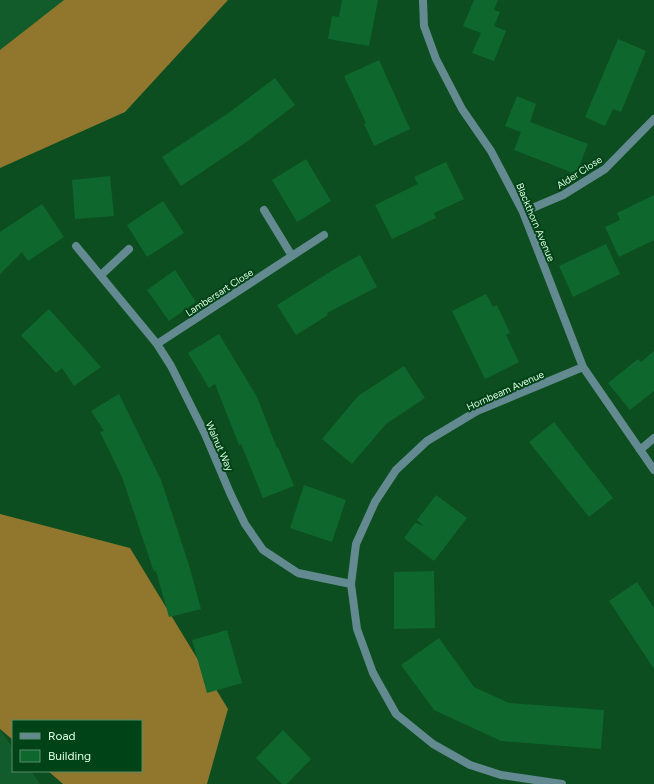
<svg xmlns="http://www.w3.org/2000/svg" width="654" height="784" font-family="Figtree,sans-serif">
	<style>
		.built { fill: #125c2b }
		.forest { fill: #91762d }
		.building { fill: #0e672c }
		.lines { fill: none; stroke-linecap: round; stroke-linejoin: round }
		.street { stroke: #648a91; stroke-width: 8 }
		.labels { text-anchor: middle; stroke-width: 4; stroke-linejoin: round; paint-order: stroke }
		.street-label { font-size: 10px; fill: #defde2; stroke: #004317 }
	</style>
	<rect width="100%" height="100%" fill="#0d4e21"/>
	<!-- built -->
	<path class="built" d="M 0,0 L 129,0 L 0,145 Z
		M 0,730 L 13,748 L 13,771 L 31,771 L 40,784 L 0,784 Z"/>
	<!-- forest -->
	<path class="forest" d="M 64,0 L 228,0 L 125,112 L 0,168 L 0,50 Z
		M 0,514 L 130,548 L 228,709 L 207,784 L 63,784 L 48,771 L 141,771 L 141,721 L 13,721 L 13,740 L 0,729 Z"/>
	<!-- building -->
	<path class="building" d="M 342,0 L 378,0 L 369,46 L 328,39 L 332,16 L 339,17 Z
		M 474,0 L 498,0 L 494,10 L 500,12 L 494,26 L 506,31 L 494,61 L 472,53 L 481,33 L 463,26 Z
		M 618,39 L 646,51 L 621,112 L 613,109 L 605,126 L 585,117 Z
		M 379,60 L 410,129 L 374,146 L 364,124 L 366,123 L 344,76 Z
		M 275,78 L 295,105 L 245,143 L 181,186 L 162,157 L 230,112 Z
		M 517,96 L 536,104 L 530,122 L 588,144 L 576,174 L 514,150 L 521,132 L 505,126 Z
		M 306,159 L 331,201 L 297,222 L 272,180 Z
		M 446,162 L 464,199 L 434,213 L 436,218 L 392,239 L 375,205 L 418,184 L 414,177 Z
		M 110,176 L 114,216 L 75,219 L 72,180 Z
		M 654,195 L 654,240 L 619,257 L 605,227 L 620,220 L 617,213 Z
		M 163,201 L 184,233 L 147,257 L 127,225 Z
		M 42,204 L 64,237 L 28,261 L 22,252 L 0,274 L 0,232 Z
		M 606,244 L 620,274 L 573,297 L 559,266 Z
		M 360,255 L 377,287 L 327,313 L 328,315 L 296,335 L 277,305 L 338,267 Z
		M 175,270 L 196,302 L 169,321 L 147,290 Z
		M 486,294 L 493,307 L 497,305 L 510,333 L 506,335 L 519,362 L 485,379 L 452,311 Z
		M 49,309 L 101,367 L 74,386 L 62,368 L 56,373 L 21,335 Z
		M 219,334 L 257,397 L 277,448 L 278,447 L 294,486 L 263,498 L 241,444 L 239,445 L 215,384 L 209,388 L 188,353 Z
		M 654,351 L 654,391 L 630,410 L 608,383 L 638,359 L 641,362 Z
		M 404,366 L 425,398 L 386,424 L 352,464 L 322,439 L 358,396 Z
		M 119,394 L 161,480 L 189,565 L 201,609 L 169,617 L 156,571 L 154,572 L 122,477 L 100,432 L 104,431 L 91,411 Z
		M 554,422 L 613,498 L 589,517 L 529,442 Z
		M 304,485 L 346,500 L 332,542 L 290,528 Z
		M 436,495 L 467,518 L 434,561 L 404,538 L 415,523 L 424,526 L 417,520 Z
		M 434,571 L 435,628 L 394,629 L 394,572 Z
		M 637,582 L 654,608 L 654,669 L 609,601 Z
		M 227,630 L 242,683 L 207,693 L 192,640 Z
		M 439,638 L 474,687 L 509,703 L 604,710 L 601,749 L 501,741 L 434,710 L 401,665 Z
		M 283,730 L 311,759 L 287,784 L 282,784 L 256,758 Z"/>
	<g class="lines">
		<!-- street -->
		<path class="street" d="M 423,0 L 424,26 L 436,59 L 462,109 L 491,151 L 523,212 L 583,367 L 654,470
			M 264,210 L 292,256
			M 523,212 L 563,195 L 605,169 L 654,119
			M 76,246 L 157,344 L 171,366 L 205,434 L 230,493 L 245,524 L 263,550 L 298,573 L 351,584
			M 101,275 L 129,249
			M 157,344 L 324,235
			M 640,450 L 654,438
			M 562,784 L 501,775 L 470,765 L 433,744 L 396,714 L 373,673 L 357,629 L 351,584 L 356,544 L 375,502 L 396,470 L 427,441 L 477,411 L 583,367"/>
	</g>
	<g class="labels">
		<!-- street labels -->
		<g class="street-label">
			<text transform="translate(579 172) rotate(-33)" y="4">Alder Close</text>
			<text transform="translate(536 222) rotate(67)" y="4">Blackthorn Avenue</text>
			<text transform="translate(219 292) rotate(-33)" y="4">Lambersart Close</text>
			<text transform="translate(505 390) rotate(-24)" y="4">Hornbeam Avenue</text>
			<text transform="translate(220 446) rotate(66)" y="4">Walnut Way</text>
		</g>
	</g>
	<!-- legend -->
	<rect x="12" y="720" width="130" height="52" fill="#004317" stroke="#598d68"/>
	<rect x="20" y="733" width="20" height="6" fill="#648a91" stroke="#598d68"/>
	<text x="48" y="740" font-size="12" fill="#defde2">Road</text>
	<rect x="20" y="750" width="20" height="12" fill="#0e672c" stroke="#598d68"/>
	<text x="48" y="760" font-size="12" fill="#defde2">Building</text>
</svg>
